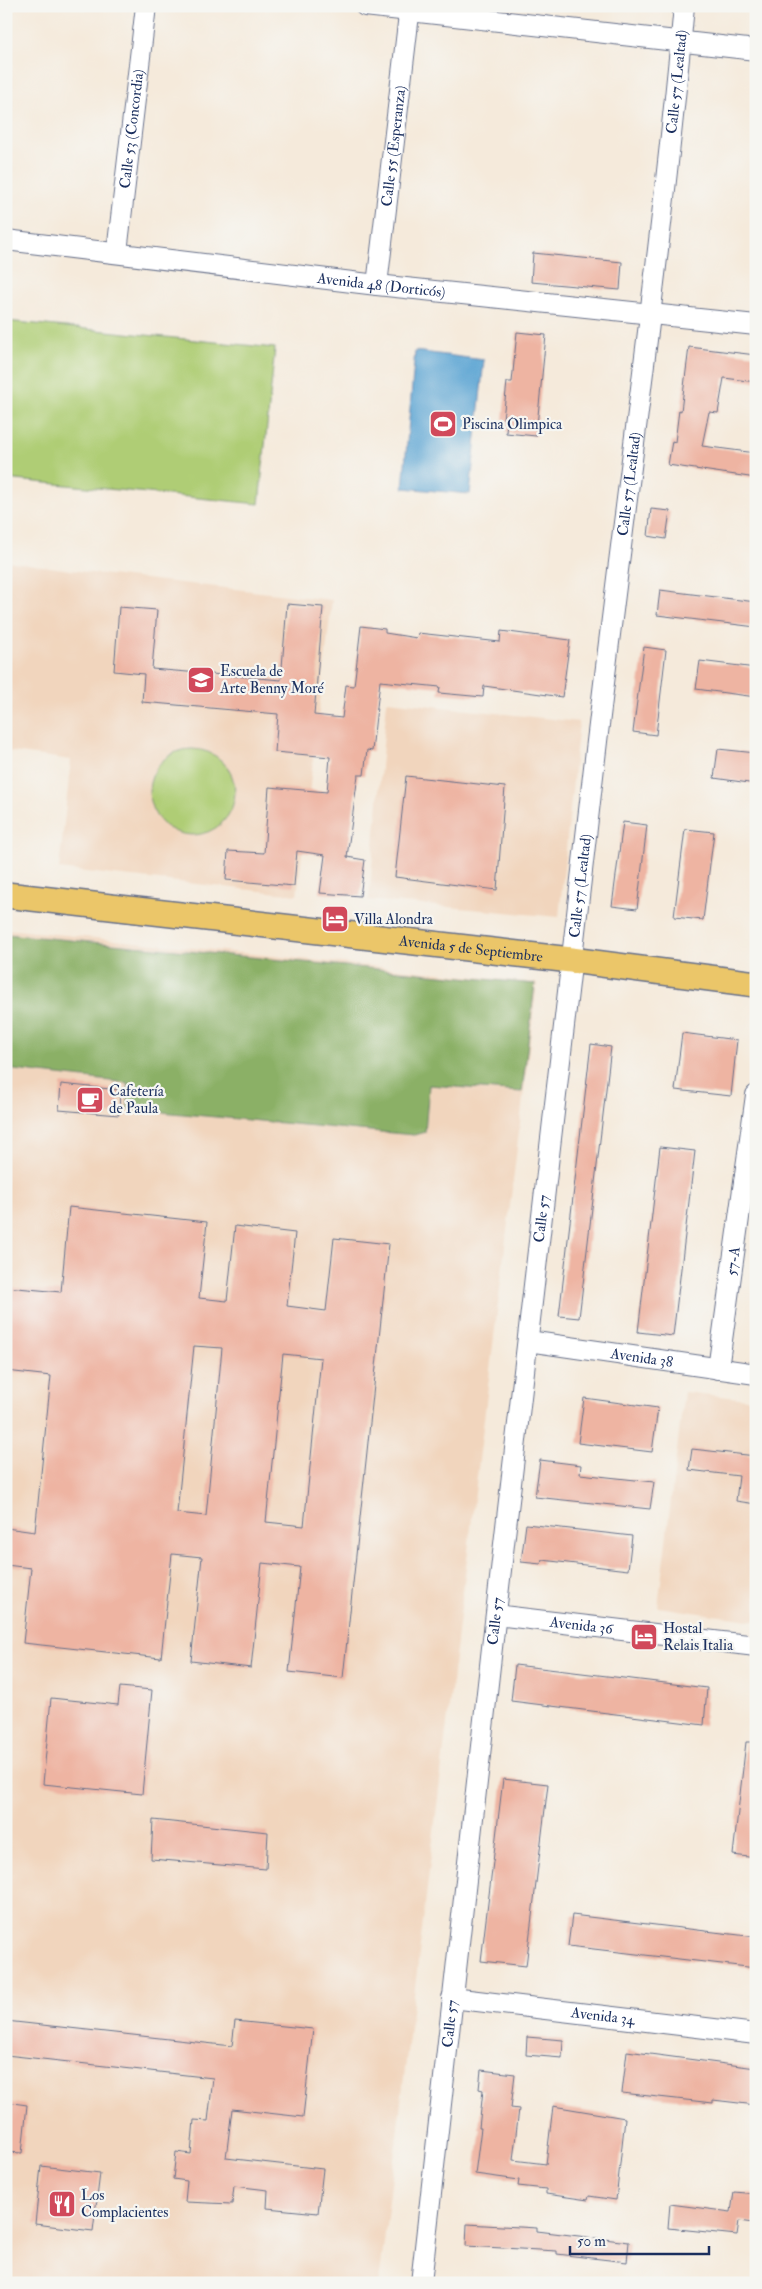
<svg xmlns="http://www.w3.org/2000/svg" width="762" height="2289" font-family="'IM FELL Double Pica',serif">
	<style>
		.built { fill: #f1d5bd }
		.green { fill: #afcd75; stroke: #657e6a }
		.forest { fill: #8bb066; stroke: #537062 }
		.water { fill: #5ca4d3; stroke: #3c6a98 }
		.building { fill: #eeb4a2; fill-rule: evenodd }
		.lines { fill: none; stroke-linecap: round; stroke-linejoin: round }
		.minor-casing { stroke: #67708a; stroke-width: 22 }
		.major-casing { stroke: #67708a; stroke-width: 28 }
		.minor { stroke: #fff; stroke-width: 20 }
		.major { stroke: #ebc669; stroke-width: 25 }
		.labels { text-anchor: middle; stroke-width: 4.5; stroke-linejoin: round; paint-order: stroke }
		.street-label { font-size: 15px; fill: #1b2f5e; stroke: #f6f6f2 }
		.poi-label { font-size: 15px; fill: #1b2f5e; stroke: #f6f6f2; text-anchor: start }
	</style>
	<rect width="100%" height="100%" fill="#f6f6f2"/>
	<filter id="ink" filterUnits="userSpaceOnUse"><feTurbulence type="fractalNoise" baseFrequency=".02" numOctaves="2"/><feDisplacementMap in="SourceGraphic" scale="10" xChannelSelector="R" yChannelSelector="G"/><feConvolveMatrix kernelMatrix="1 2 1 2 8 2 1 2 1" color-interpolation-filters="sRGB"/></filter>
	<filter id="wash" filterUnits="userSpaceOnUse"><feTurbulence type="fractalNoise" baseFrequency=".0096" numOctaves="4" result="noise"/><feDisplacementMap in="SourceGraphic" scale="20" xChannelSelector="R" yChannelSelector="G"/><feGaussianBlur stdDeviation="1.12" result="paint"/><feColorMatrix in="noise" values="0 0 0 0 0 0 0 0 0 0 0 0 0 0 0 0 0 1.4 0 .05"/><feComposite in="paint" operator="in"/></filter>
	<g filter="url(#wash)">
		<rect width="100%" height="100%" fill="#f5eadb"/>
		<!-- built -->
		<path class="built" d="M 6,561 L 92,573 L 332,600 L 297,895 L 59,869 L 71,760 L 6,751 Z
			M 387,701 L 579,722 L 559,917 L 369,900 Z
			M 6,929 L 537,983 L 379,2283 L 6,2283 Z
			M 684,1392 L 756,1400 L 756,1621 L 658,1607 Z"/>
		<!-- green -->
		<path class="green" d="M 6,321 L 275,348 L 259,504 L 6,479 Z
			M149 792a43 43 0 1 1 86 0a43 43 0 1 1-86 0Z"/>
		<!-- forest -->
		<path class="forest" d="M 6,934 L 535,984 L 522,1092 L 429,1085 L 425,1132 L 414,1135 L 128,1109 L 128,1083 L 6,1069 Z"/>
		<!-- water -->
		<path class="water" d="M 415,351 L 484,360 L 470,494 L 403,488 Z"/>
		<g id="blocks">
			<!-- building -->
			<path class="building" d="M 533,253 L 622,262 L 620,290 L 531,282 Z
				M 517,332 L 546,335 L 536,436 L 506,433 L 507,420 L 503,419 L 507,382 L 512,382 Z
				M 689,347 L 756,355 L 756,382 L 724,378 L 718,413 L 709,412 L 702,446 L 756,453 L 756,478 L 668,465 L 672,441 L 675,442 L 679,410 L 681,411 Z
				M 651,509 L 670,511 L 666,539 L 648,536 Z
				M 660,590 L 756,602 L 756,627 L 657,615 Z
				M 287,604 L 323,607 L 314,715 L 342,718 L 346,685 L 354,686 L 361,626 L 385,629 L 385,633 L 417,638 L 418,633 L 500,642 L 501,631 L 570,640 L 562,697 L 484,686 L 483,697 L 439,693 L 440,687 L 380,681 L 372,751 L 367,750 L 364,775 L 358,775 L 347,857 L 365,860 L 360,896 L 320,893 L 325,855 L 297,851 L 294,886 L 226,880 L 228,851 L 264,853 L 269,787 L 327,792 L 330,757 L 275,752 L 278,714 L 142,702 L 144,674 L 114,671 L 119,607 L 157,610 L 152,669 L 281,680 Z
				M 644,647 L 666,650 L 656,735 L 633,732 Z
				M 700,661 L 756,668 L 756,697 L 696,689 Z
				M 718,749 L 756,753 L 756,784 L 714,778 Z
				M 406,776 L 505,787 L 497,890 L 395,877 Z
				M 623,822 L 647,825 L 637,909 L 612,906 Z
				M 685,829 L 714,832 L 703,920 L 674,917 Z
				M 682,1033 L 737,1040 L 731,1096 L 675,1090 Z
				M 591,1044 L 611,1047 L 579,1318 L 559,1316 Z
				M 61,1084 L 120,1090 L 119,1115 L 59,1110 Z
				M 660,1147 L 695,1151 L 673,1336 L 638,1332 Z
				M 69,1207 L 207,1222 L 199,1298 L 227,1301 L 235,1226 L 295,1233 L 287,1306 L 326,1311 L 334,1238 L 389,1244 L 343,1678 L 289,1672 L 300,1567 L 262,1563 L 251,1668 L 191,1661 L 202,1557 L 172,1554 L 161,1658 L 23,1643 L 31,1568 L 6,1565 L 6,1528 L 35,1532 L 51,1376 L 6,1371 L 6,1287 L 61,1292 ZM 194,1346 L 222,1348 L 206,1516 L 177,1513 ZM 283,1354 L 321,1358 L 304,1526 L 266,1522 Z
				M 584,1398 L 658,1408 L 652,1452 L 578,1443 Z
				M 692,1449 L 756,1456 L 756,1504 L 736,1501 L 739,1476 L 689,1470 Z
				M 540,1460 L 581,1465 L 580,1474 L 654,1482 L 650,1509 L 535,1497 Z
				M 526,1524 L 632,1536 L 628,1570 L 542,1560 L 541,1564 L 521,1562 Z
				M 515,1665 L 707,1688 L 704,1725 L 511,1701 Z
				M 120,1687 L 152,1690 L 142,1794 L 43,1784 L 51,1698 L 118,1705 Z
				M 746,1742 L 756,1742 L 756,1858 L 733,1855 Z
				M 503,1779 L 548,1784 L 526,1966 L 481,1961 Z
				M 153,1820 L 268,1832 L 266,1869 L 151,1859 Z
				M 572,1915 L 756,1937 L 756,1968 L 568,1946 Z
				M 6,2021 L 232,2046 L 235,2021 L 313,2029 L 303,2117 L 232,2109 L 226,2158 L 323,2169 L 318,2213 L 267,2208 L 268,2190 L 234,2186 L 232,2204 L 185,2202 L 187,2181 L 173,2179 L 176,2152 L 191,2154 L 194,2120 L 208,2121 L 213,2078 L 6,2055 Z
				M 527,2037 L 563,2040 L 562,2058 L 526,2055 Z
				M 627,2051 L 756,2068 L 756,2105 L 713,2100 L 713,2103 L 622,2093 Z
				M 481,2070 L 515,2074 L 511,2108 L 519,2109 L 513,2160 L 546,2164 L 553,2106 L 625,2118 L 616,2200 L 589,2196 L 588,2200 L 546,2194 L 546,2189 L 518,2186 L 519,2180 L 475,2174 L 481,2128 L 479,2128 L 483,2090 L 479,2089 Z
				M 6,2102 L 27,2105 L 22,2153 L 6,2152 Z
				M 41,2166 L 100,2173 L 93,2231 L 35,2224 Z
				M 734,2192 L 756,2194 L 754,2223 L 739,2221 L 737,2235 L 668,2228 L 670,2204 L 731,2212 Z
				M 467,2224 L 537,2228 L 537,2231 L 629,2242 L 627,2262 L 557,2254 L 557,2251 L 466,2246 Z"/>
		</g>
	</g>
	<g filter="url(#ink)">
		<use href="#blocks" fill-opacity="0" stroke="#67708a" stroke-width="1"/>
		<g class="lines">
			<!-- minor casing -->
			<g class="minor-casing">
				<g id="minor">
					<path d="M 365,6 L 756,50"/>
					<path id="s1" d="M 6,240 L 377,285 L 756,325"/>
					<path id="s2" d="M 117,252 L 146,6"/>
					<path id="s3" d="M 377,285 L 410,6"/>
					<path id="s4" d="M 528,1341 L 756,1374"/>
					<path id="s5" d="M 718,1369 L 756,1095"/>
					<path id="s6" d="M 496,1615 L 756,1646"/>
					<path id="s7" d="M 452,1998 L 756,2034"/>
					<path id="s8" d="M 421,2283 C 477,1772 536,1260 596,750 C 625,502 661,255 684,6"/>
				</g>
			</g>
			<!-- major casing -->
			<g class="major-casing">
				<g id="major">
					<path id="s9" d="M 6,895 L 571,960 L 756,984"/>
				</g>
			</g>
			<!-- minor -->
			<use href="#minor" class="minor"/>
			<!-- major -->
			<use href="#major" class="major"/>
		</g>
	</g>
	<!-- icons -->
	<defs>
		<g id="stadium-square" transform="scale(1.4375)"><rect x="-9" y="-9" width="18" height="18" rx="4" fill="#d1495b" stroke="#f6f6f2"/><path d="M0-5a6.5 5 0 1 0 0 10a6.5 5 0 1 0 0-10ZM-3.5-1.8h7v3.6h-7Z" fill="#fff"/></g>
		<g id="school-square" transform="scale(1.4375)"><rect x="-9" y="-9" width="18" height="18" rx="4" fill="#d1495b" stroke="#f6f6f2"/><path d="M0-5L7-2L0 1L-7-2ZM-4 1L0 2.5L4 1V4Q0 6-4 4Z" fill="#fff"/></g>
		<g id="hotel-square" transform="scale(1.4375)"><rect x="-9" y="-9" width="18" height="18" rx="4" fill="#d1495b" stroke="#f6f6f2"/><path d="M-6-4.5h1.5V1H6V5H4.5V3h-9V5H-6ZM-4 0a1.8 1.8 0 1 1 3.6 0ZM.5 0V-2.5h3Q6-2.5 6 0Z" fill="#fff"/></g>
		<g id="cafe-square" transform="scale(1.4375)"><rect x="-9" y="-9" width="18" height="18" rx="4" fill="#d1495b" stroke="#f6f6f2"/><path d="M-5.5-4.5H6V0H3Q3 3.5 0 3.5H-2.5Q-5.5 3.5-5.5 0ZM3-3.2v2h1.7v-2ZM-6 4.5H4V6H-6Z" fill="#fff"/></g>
		<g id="restaurant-square" transform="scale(1.4375)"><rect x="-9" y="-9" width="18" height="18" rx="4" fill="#d1495b" stroke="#f6f6f2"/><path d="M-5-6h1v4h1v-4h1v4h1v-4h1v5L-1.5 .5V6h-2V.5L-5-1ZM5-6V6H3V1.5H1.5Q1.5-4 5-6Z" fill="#fff"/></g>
	</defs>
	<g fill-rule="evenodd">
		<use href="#stadium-square" x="443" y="424"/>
		<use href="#school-square" x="201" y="680"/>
		<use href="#hotel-square" x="335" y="919"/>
		<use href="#cafe-square" x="90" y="1100"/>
		<use href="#hotel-square" x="644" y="1637"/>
		<use href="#restaurant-square" x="62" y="2204"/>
	</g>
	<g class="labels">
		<!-- street labels -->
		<g class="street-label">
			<text dy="5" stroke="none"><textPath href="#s8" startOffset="2216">Calle 57 (Lealtad)</textPath></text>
			<text dy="5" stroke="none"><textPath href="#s2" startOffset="124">Calle 53 (Concordia)</textPath></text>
			<text dy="5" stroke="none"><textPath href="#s3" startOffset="140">Calle 55 (Esperanza)</textPath></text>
			<text dy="5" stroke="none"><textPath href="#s1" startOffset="378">Avenida 48 (Dorticós)</textPath></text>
			<text dy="5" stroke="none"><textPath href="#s8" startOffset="1811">Calle 57 (Lealtad)</textPath></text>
			<text dy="5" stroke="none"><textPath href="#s8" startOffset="1406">Calle 57 (Lealtad)</textPath></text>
			<text dy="5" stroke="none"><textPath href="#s9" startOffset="468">Avenida 5 de Septiembre</textPath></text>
			<text dy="5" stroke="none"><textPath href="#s8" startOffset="1071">Calle 57</textPath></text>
			<text dy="5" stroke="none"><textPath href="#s5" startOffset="109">57-A</textPath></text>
			<text dy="5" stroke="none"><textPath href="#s4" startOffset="115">Avenida 38</textPath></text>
			<text dy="5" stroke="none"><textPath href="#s8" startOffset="666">Calle 57</textPath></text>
			<text dy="5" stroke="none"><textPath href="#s6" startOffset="86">Avenida 36</textPath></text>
			<text dy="5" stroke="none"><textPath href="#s7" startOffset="152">Avenida 34</textPath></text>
			<text dy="5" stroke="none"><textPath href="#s8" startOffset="261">Calle 57</textPath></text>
		</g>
		<!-- poi labels -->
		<g class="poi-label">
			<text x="462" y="429">Piscina Olimpica</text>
			<text x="220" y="676">Escuela de<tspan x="220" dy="17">Arte Benny Moré</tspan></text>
			<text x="354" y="924">Villa Alondra</text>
			<text x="109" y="1096">Cafetería<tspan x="109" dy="17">de Paula</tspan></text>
			<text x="663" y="1633">Hostal<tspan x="663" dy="17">Relais Italia</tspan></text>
			<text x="81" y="2200">Los<tspan x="81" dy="17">Complacientes</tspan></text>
		</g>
	</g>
	<!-- margin -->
	<rect width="762" height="2289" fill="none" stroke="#f6f6f2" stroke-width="25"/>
	<!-- scale -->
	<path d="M570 2246v8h139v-8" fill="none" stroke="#1b2f5e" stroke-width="2.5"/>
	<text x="577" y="2246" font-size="15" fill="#1b2f5e" stroke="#f6f6f2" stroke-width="4" paint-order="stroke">50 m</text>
</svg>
